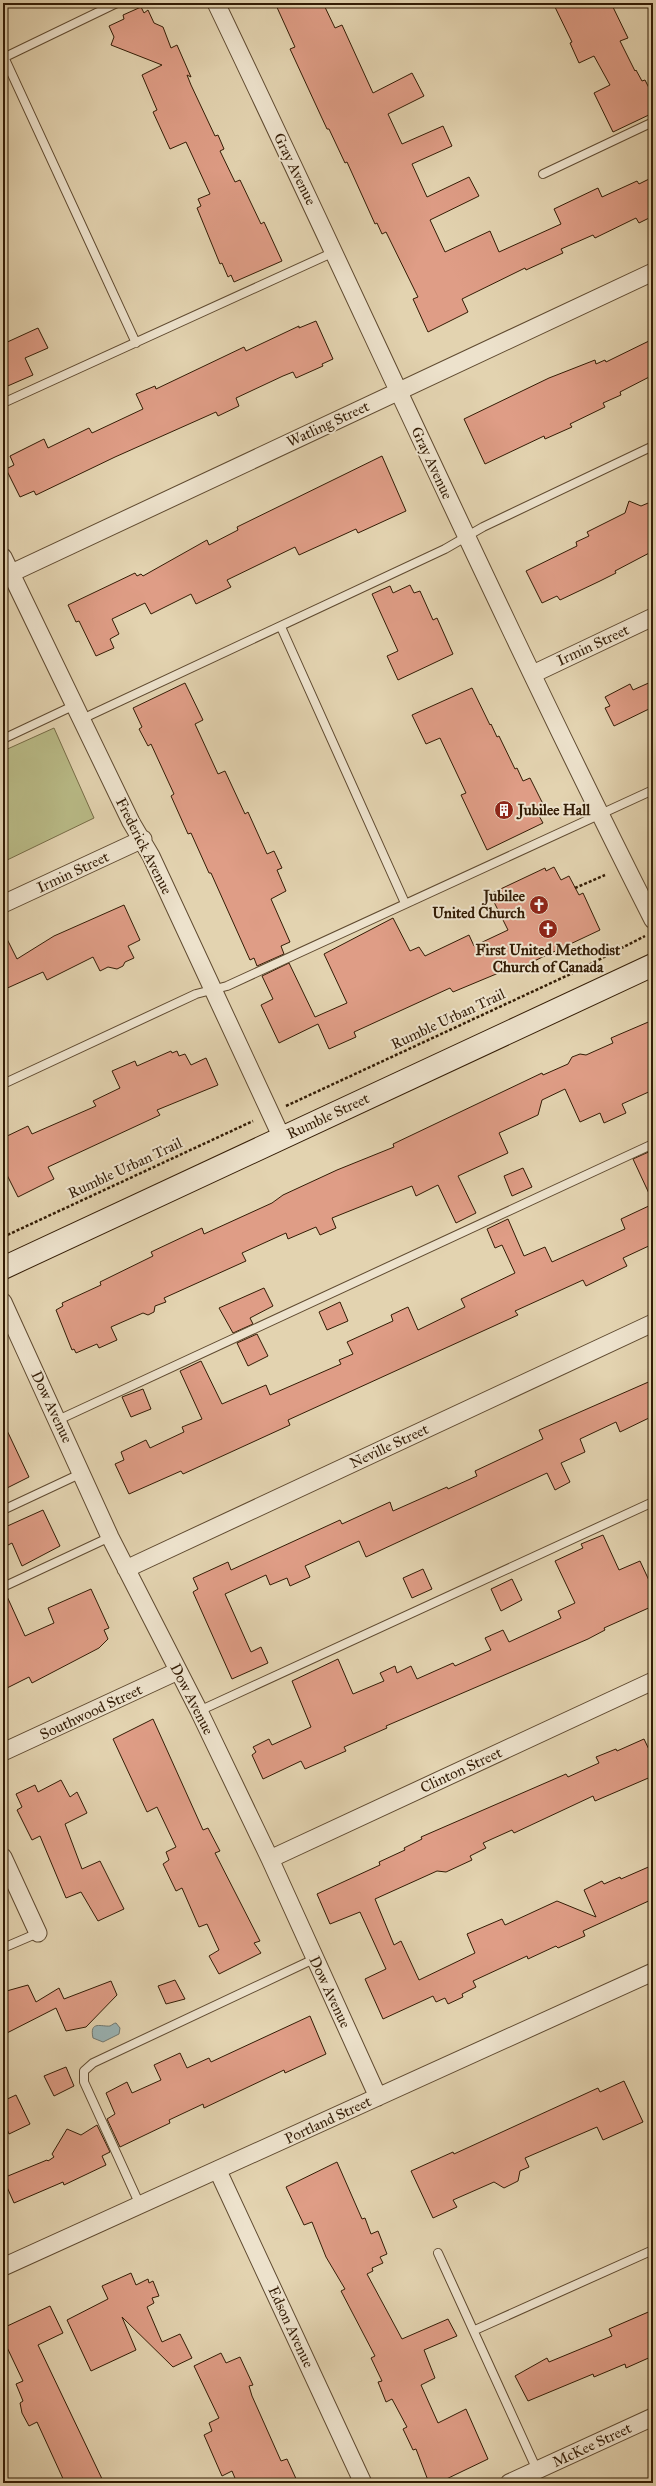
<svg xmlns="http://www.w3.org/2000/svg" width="656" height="2486" font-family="'IM FELL Great Primer',serif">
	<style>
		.green { fill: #b9bb87; stroke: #766c46 }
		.water { fill: #9ab5b7; stroke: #717870 }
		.building { fill: #df9d86; stroke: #331c05 }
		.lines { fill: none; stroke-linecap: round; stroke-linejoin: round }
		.lane-casing { stroke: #5f4a30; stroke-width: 10 }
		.street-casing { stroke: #5f4a30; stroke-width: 19 }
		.secondary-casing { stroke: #331c05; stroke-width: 24 }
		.path { stroke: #331c05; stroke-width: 2.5; stroke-dasharray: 3 2; stroke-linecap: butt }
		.lane { stroke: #ede2cc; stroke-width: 8 }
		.street { stroke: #ede2cc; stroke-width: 17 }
		.secondary { stroke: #ede2cc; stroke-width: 22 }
		.labels { text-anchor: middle; stroke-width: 4; stroke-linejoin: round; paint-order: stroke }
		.street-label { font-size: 15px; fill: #331c05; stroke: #ede2cc }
		.poi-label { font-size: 15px; font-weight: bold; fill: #331c05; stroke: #ede2cc; text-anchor: start }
	</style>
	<rect width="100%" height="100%" fill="#e3d3b0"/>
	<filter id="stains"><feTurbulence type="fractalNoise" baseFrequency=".005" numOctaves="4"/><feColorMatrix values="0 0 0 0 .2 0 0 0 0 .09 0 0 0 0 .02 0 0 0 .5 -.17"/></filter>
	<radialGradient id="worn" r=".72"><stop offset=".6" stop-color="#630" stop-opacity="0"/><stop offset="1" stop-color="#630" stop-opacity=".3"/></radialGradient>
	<!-- green -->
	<path class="green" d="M 54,728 L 94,818 L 3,862 L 3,751 Z"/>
	<!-- water -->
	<path class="water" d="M 116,2023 L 120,2028 L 119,2034 L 103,2042 L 93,2038 C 89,2020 102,2027 110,2026 C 112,2025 114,2023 116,2023 Z"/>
	<!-- building -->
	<path class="building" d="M 275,3 L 323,3 L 335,28 L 342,25 L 373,93 L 412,73 L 424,96 L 388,114 L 402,144 L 443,126 L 452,146 L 412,164 L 427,197 L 469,177 L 479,196 L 430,220 L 445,252 L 490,231 L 499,252 L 561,224 L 554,209 L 598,188 L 602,197 L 637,181 L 639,184 L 653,177 L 653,216 L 639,223 L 636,218 L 595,238 L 593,235 L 561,249 L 563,253 L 526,270 L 525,268 L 468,296 L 462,299 L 468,312 L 428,332 L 413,299 L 418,297 L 386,232 L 382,234 L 377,223 L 375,224 L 347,162 L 345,163 L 329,129 L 327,129 L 290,49 L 295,47 Z
		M 553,3 L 611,3 L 628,38 L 620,41 L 635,71 L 636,70 L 642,81 L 645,80 L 653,96 L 653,113 L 613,132 L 594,93 L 610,85 L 594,56 L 579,63 L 570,43 L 572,42 Z
		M 141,7 L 144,13 L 148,10 L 154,23 L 163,27 L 171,48 L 177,45 L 191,77 L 187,75 L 191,85 L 215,136 L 218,135 L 224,149 L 220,151 L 235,182 L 240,180 L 261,224 L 264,222 L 282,261 L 234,282 L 231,275 L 228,277 L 222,263 L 220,264 L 197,208 L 201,206 L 198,199 L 210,194 L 186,142 L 170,149 L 153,112 L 157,110 L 142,75 L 162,65 L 111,45 L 114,37 L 109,26 L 124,19 L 123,15 Z
		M 316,321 L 333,359 L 322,364 L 323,366 L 296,378 L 293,372 L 283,376 L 236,398 L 239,406 L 218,416 L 216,412 L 115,457 L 36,495 L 34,491 L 20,497 L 6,469 L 14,465 L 10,456 L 44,439 L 48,448 L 89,428 L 92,433 L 143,409 L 136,394 L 155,386 L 156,389 L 244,347 L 246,351 L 299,326 L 299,328 Z
		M 38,328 L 48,348 L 25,358 L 33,375 L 3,388 L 3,344 Z
		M 653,339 L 653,375 L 620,392 L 621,395 L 603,403 L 605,407 L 570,424 L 572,427 L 545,439 L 544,436 L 485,464 L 464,419 L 549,378 L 595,360 L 596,364 L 605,360 L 606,362 Z
		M 382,456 L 406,511 L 358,533 L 356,529 L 299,555 L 295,547 L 227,580 L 231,587 L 196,604 L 191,594 L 151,614 L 145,603 L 112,619 L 119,634 L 110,639 L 114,648 L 96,656 L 79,621 L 76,622 L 68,605 L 135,573 L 137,576 L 141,574 L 143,576 L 207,540 L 209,545 L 238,530 L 237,527 Z
		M 629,501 L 641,506 L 653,501 L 653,551 L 615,571 L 616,573 L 600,581 L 560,600 L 557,596 L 542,603 L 526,571 L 577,546 L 576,542 L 589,536 L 587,532 L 625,513 Z
		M 410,585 L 414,593 L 420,591 L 433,620 L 437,618 L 453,654 L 398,680 L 387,656 L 398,651 L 372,594 L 390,586 L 393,593 Z
		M 653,681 L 653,707 L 614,726 L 605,708 L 610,706 L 605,697 L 630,684 L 633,690 Z
		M 185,683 L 203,720 L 195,724 L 218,774 L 225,771 L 245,814 L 248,812 L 267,854 L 274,851 L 282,868 L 277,870 L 286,891 L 271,899 L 290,942 L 281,946 L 284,954 L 257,966 L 254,958 L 250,960 L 211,873 L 209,873 L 191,833 L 188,834 L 171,796 L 174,794 L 151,744 L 148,746 L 139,729 L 142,727 L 133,708 Z
		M 472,688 L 490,725 L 491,724 L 497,737 L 499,736 L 515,769 L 517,768 L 523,781 L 530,778 L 545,808 L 537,812 L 543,823 L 487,850 L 461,795 L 466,793 L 440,738 L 426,744 L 412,715 Z
		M 554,867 L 561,880 L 569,876 L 579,895 L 583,893 L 600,930 L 515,970 L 513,967 L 453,992 L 450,988 L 354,1032 L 356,1037 L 329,1049 L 318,1024 L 279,1043 L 261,1005 L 273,999 L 262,976 L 289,963 L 315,1017 L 347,1003 L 324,954 L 393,918 L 410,951 L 419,947 L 425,956 L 469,935 L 474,946 L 508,930 L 490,894 L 545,868 L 546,871 Z
		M 124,905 L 140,940 L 128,946 L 134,958 L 125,962 L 123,966 L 117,969 L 108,967 L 100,971 L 93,957 L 47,980 L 43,972 L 3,990 L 3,931 L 17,959 L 54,936 Z
		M 653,1020 L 653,1090 L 622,1104 L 626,1113 L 604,1123 L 600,1113 L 580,1122 L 565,1089 L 542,1100 L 538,1115 L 499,1133 L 508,1153 L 458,1176 L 476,1213 L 456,1223 L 438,1185 L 416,1196 L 412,1186 L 332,1218 L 336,1228 L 320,1235 L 316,1227 L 288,1239 L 286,1233 L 242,1253 L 246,1261 L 164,1298 L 166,1302 L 155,1306 L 154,1312 L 148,1315 L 143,1313 L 111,1327 L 117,1340 L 99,1348 L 97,1344 L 76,1353 L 74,1349 L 72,1350 L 56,1310 L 63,1306 L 62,1303 L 101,1285 L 100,1282 L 153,1256 L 151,1252 L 202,1228 L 204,1234 L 272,1203 L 283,1195 L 337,1170 L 394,1147 L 393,1144 L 542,1073 L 543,1075 L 568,1064 L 572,1057 L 580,1054 L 586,1055 L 613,1043 L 611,1038 Z
		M 171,1051 L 172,1053 L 177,1051 L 179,1056 L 185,1054 L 191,1065 L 206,1058 L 218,1085 L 157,1110 L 160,1115 L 48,1167 L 54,1179 L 18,1197 L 3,1167 L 3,1138 L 28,1126 L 32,1134 L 96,1106 L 93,1101 L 120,1088 L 112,1071 L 135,1061 L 137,1066 Z
		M 653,1150 L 653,1202 L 633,1159 Z
		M 523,1168 L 532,1187 L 512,1196 L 504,1176 Z
		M 653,1204 L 653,1244 L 623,1258 L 627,1266 L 586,1286 L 583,1280 L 515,1311 L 518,1315 L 288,1420 L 290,1425 L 183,1474 L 181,1471 L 129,1494 L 115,1464 L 124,1460 L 121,1452 L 146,1440 L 150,1448 L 184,1432 L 182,1427 L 202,1419 L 180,1371 L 201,1361 L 222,1404 L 266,1385 L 270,1395 L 341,1364 L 339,1360 L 353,1354 L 347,1342 L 393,1321 L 391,1315 L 408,1307 L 418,1330 L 465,1307 L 461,1299 L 515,1273 L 502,1245 L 495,1248 L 487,1229 L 508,1219 L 524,1256 L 545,1247 L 552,1262 L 625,1229 L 621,1219 Z
		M 264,1288 L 273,1306 L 250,1318 L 253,1324 L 233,1333 L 219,1308 Z
		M 340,1302 L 348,1321 L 327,1330 L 319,1312 Z
		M 257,1334 L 268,1356 L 248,1366 L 237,1343 Z
		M 653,1380 L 653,1416 L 620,1432 L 616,1422 L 580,1439 L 585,1452 L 561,1463 L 570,1482 L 555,1490 L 547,1473 L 366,1557 L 359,1541 L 305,1566 L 310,1577 L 290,1586 L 287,1578 L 270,1585 L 266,1575 L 225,1594 L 251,1652 L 261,1647 L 268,1663 L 232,1679 L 193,1592 L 198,1589 L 193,1578 L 228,1562 L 231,1570 L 340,1520 L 342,1524 L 390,1502 L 393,1511 L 447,1487 L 448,1489 L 477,1476 L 475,1471 L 543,1439 L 539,1430 Z
		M 143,1389 L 151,1409 L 131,1417 L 122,1397 Z
		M 3,1422 L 29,1477 L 3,1490 Z
		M 43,1510 L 60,1546 L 22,1566 L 12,1543 L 8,1545 L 3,1534 L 3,1528 Z
		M 603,1535 L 619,1570 L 640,1561 L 653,1589 L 653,1606 L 604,1628 L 605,1630 L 588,1639 L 386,1726 L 387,1728 L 344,1747 L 346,1751 L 305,1769 L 301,1761 L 263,1779 L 252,1755 L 256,1752 L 253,1747 L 269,1739 L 272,1745 L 311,1727 L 292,1681 L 338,1659 L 353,1694 L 384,1681 L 380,1673 L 395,1666 L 397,1673 L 411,1666 L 417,1679 L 453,1663 L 455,1666 L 491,1650 L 485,1638 L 503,1630 L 509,1642 L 561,1618 L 558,1611 L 575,1603 L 555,1561 L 583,1548 L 581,1544 Z
		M 423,1569 L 432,1589 L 412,1598 L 403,1578 Z
		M 512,1579 L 522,1600 L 501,1611 L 491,1589 Z
		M 91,1589 L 109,1628 L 104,1630 L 108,1639 L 99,1648 L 32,1683 L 29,1677 L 3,1690 L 3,1592 L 5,1592 L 25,1636 L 54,1623 L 48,1608 Z
		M 153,1719 L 203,1830 L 208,1828 L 220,1851 L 215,1853 L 260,1941 L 254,1943 L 261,1953 L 219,1974 L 209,1956 L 219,1950 L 207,1924 L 199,1927 L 182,1888 L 176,1891 L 163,1864 L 169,1860 L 166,1852 L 176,1847 L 157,1807 L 147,1812 L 113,1739 Z
		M 644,1739 L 653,1758 L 653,1776 L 595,1801 L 593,1796 L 514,1833 L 512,1830 L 483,1843 L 486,1848 L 470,1856 L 472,1860 L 446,1872 L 437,1871 L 375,1899 L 394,1945 L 401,1941 L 419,1980 L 475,1953 L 467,1934 L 502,1919 L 505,1925 L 557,1901 L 596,1917 L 584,1890 L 602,1881 L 604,1884 L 620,1877 L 621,1879 L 653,1865 L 653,1899 L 583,1931 L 585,1936 L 558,1948 L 556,1946 L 528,1959 L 527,1956 L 473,1981 L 476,1987 L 462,1994 L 463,1997 L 448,2004 L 445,1998 L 436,2002 L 433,1996 L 383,2019 L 365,1979 L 386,1969 L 360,1912 L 330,1924 L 317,1894 L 380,1865 L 379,1862 L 405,1850 L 404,1848 L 422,1839 L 421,1837 L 566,1774 L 568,1777 L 599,1763 L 596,1757 L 616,1749 L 617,1751 Z
		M 61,1780 L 70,1797 L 77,1792 L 87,1813 L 65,1824 L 82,1869 L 100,1861 L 124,1909 L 98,1921 L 81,1892 L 66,1898 L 40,1836 L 32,1840 L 17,1810 L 22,1807 L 16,1794 L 35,1785 L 38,1792 Z
		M 175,1980 L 185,1999 L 166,2004 L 158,1986 Z
		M 111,1981 L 117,1995 L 86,2027 L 66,2031 L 56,2008 L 3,2035 L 3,1992 L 28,1985 L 36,2002 L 59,1988 L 64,1999 Z
		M 310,2016 L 326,2054 L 285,2073 L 284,2070 L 204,2108 L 203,2104 L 169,2120 L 170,2123 L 120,2147 L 107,2119 L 115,2114 L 106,2093 L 127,2082 L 132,2093 L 161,2080 L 154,2065 L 180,2053 L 187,2068 L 209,2058 L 211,2062 Z
		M 66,2067 L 74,2086 L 54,2096 L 44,2076 Z
		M 624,2081 L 643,2122 L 603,2140 L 597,2127 L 525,2158 L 529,2167 L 520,2171 L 518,2181 L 504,2188 L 494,2182 L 453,2200 L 457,2207 L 433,2218 L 411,2171 L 453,2152 L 454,2154 L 598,2088 L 600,2092 Z
		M 16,2095 L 30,2124 L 9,2134 L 3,2119 L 3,2101 Z
		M 97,2125 L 110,2152 L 102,2156 L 106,2165 L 64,2185 L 63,2182 L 14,2203 L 3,2178 L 47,2160 L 48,2161 L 54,2157 L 52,2154 L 67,2129 L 81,2135 Z
		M 337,2162 L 362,2219 L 365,2218 L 371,2234 L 378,2231 L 387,2254 L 380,2257 L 383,2263 L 372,2268 L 373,2271 L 367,2274 L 402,2339 L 448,2319 L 457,2336 L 424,2350 L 435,2378 L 421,2385 L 438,2423 L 466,2409 L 488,2459 L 438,2483 L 429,2483 L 416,2449 L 413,2450 L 403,2429 L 407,2427 L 392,2399 L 386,2402 L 378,2382 L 382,2381 L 371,2358 L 375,2356 L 341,2291 L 345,2289 L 326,2257 L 312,2222 L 304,2225 L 286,2187 Z
		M 131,2273 L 136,2285 L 148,2279 L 149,2283 L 153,2281 L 159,2296 L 152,2298 L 154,2303 L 147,2307 L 162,2342 L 180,2334 L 192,2358 L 173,2367 L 122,2317 L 136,2350 L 91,2371 L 67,2320 L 108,2299 L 102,2286 Z
		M 50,2306 L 63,2333 L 38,2345 L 104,2483 L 65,2483 L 37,2422 L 29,2426 L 22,2413 L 20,2403 L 23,2401 L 16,2384 L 23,2381 L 3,2339 L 3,2328 Z
		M 653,2310 L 653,2356 L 626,2368 L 625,2364 L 594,2377 L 593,2374 L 528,2401 L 515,2376 L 547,2358 L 549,2362 L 612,2336 L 609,2329 Z
		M 221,2353 L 226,2363 L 240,2357 L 253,2385 L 249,2386 L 252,2396 L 281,2461 L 287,2459 L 298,2483 L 237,2483 L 232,2471 L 222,2476 L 204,2435 L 212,2431 L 209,2423 L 219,2418 L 194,2366 Z"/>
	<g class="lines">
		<!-- lane casing -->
		<g class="lane-casing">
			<path id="lane" d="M 4,57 L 136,343
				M 3,58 L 117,3
				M 543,174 L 653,122
				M 3,403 L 334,252
				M 281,627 L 405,903
				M 82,719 L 445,549 L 483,527 L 653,446
				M 3,739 L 75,705
				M 3,1084 L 196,994 L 227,986 L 653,790
				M 58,1420 L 653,1144
				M 3,1510 L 82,1473
				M 3,1587 L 110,1537
				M 199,1711 L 653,1502
				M 3,1948 L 38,1933
				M 140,2205 L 84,2082 L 84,2071 L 93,2063 L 314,1959
				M 438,2253 L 537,2470
				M 475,2330 L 653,2250"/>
		</g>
		<!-- street casing -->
		<g class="street-casing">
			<path id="street" d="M 216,3 C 362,308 500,618 653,920
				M 3,557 L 131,822 L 151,856 L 282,1138
				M 3,577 L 653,272
				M 533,674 L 653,617
				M 3,904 L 143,839
				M 3,1302 L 110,1537 L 199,1711 L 270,1859 L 378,2097
				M 126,1569 L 653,1323
				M 3,1752 L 178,1671
				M 3,1857 L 38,1933
				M 270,1859 L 653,1681
				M 218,2171 L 363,2483
				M 3,2267 L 653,1972
				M 509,2483 L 653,2417"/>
		</g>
		<!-- secondary casing -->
		<g class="secondary-casing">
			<path id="secondary" d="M 3,1268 L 653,965"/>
		</g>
		<!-- path -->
		<path class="path" d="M 575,888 L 605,875
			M 286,1106 L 577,971 L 645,936
			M 3,1237 L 253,1121"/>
		<!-- lane -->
		<use href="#lane" class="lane"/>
		<!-- street -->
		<use href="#street" class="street"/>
		<!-- secondary -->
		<use href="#secondary" class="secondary"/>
	</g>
	<!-- icons -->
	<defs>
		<g id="building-disc" transform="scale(1)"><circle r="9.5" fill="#8f2418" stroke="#ede2cc"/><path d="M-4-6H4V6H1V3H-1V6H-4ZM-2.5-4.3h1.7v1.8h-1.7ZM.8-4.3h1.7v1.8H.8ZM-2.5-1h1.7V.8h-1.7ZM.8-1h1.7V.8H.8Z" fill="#fff"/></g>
		<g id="church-disc" transform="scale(1)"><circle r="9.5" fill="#8f2418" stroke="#ede2cc"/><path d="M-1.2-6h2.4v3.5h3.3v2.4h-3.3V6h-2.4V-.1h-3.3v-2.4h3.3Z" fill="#fff"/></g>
	</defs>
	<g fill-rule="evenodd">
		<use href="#building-disc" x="504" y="810"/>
		<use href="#church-disc" x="539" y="905"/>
		<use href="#church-disc" x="548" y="929"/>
	</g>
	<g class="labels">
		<!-- street labels -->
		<g class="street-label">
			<text transform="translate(295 169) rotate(64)" y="5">Gray Avenue</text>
			<text transform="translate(328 424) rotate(-25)" y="5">Watling Street</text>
			<text transform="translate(432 463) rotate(65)" y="5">Gray Avenue</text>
			<text transform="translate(593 645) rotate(-25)" y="5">Irmin Street</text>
			<text transform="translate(144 846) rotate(63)" y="5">Frederick Avenue</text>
			<text transform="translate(73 872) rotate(-25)" y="5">Irmin Street</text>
			<text transform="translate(448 1019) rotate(-25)" y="5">Rumble Urban Trail</text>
			<text transform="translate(328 1116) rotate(-25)" y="5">Rumble Street</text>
			<text transform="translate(125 1168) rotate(-25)" y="5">Rumble Urban Trail</text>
			<text transform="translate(52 1407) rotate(65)" y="5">Dow Avenue</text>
			<text transform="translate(389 1446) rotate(-25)" y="5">Neville Street</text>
			<text transform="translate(192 1699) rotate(63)" y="5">Dow Avenue</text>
			<text transform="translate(91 1712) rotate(-25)" y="5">Southwood Street</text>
			<text transform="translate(461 1770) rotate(-25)" y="5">Clinton Street</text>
			<text transform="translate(330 1992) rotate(65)" y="5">Dow Avenue</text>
			<text transform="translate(328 2120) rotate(-25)" y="5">Portland Street</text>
			<text transform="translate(291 2327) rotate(65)" y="5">Edson Avenue</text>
			<text transform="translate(592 2445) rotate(-25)" y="5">McKee Street</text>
		</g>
		<!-- poi labels -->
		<g class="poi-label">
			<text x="518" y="815">Jubilee Hall</text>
			<text x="525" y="901" text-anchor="end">Jubilee<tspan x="525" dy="17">United Church</tspan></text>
			<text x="548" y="955" text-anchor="middle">First United Methodist<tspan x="548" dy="17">Church of Canada</tspan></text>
		</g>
	</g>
	<!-- margin -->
	<rect width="656" height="2486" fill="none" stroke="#e3d3b0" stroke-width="16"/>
	<rect x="4" y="4" width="648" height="2478" fill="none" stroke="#331c05" stroke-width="2"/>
	<rect x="8" y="8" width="640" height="2470" fill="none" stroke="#331c05"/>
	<rect width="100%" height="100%" filter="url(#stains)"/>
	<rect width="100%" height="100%" fill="url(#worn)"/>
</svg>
